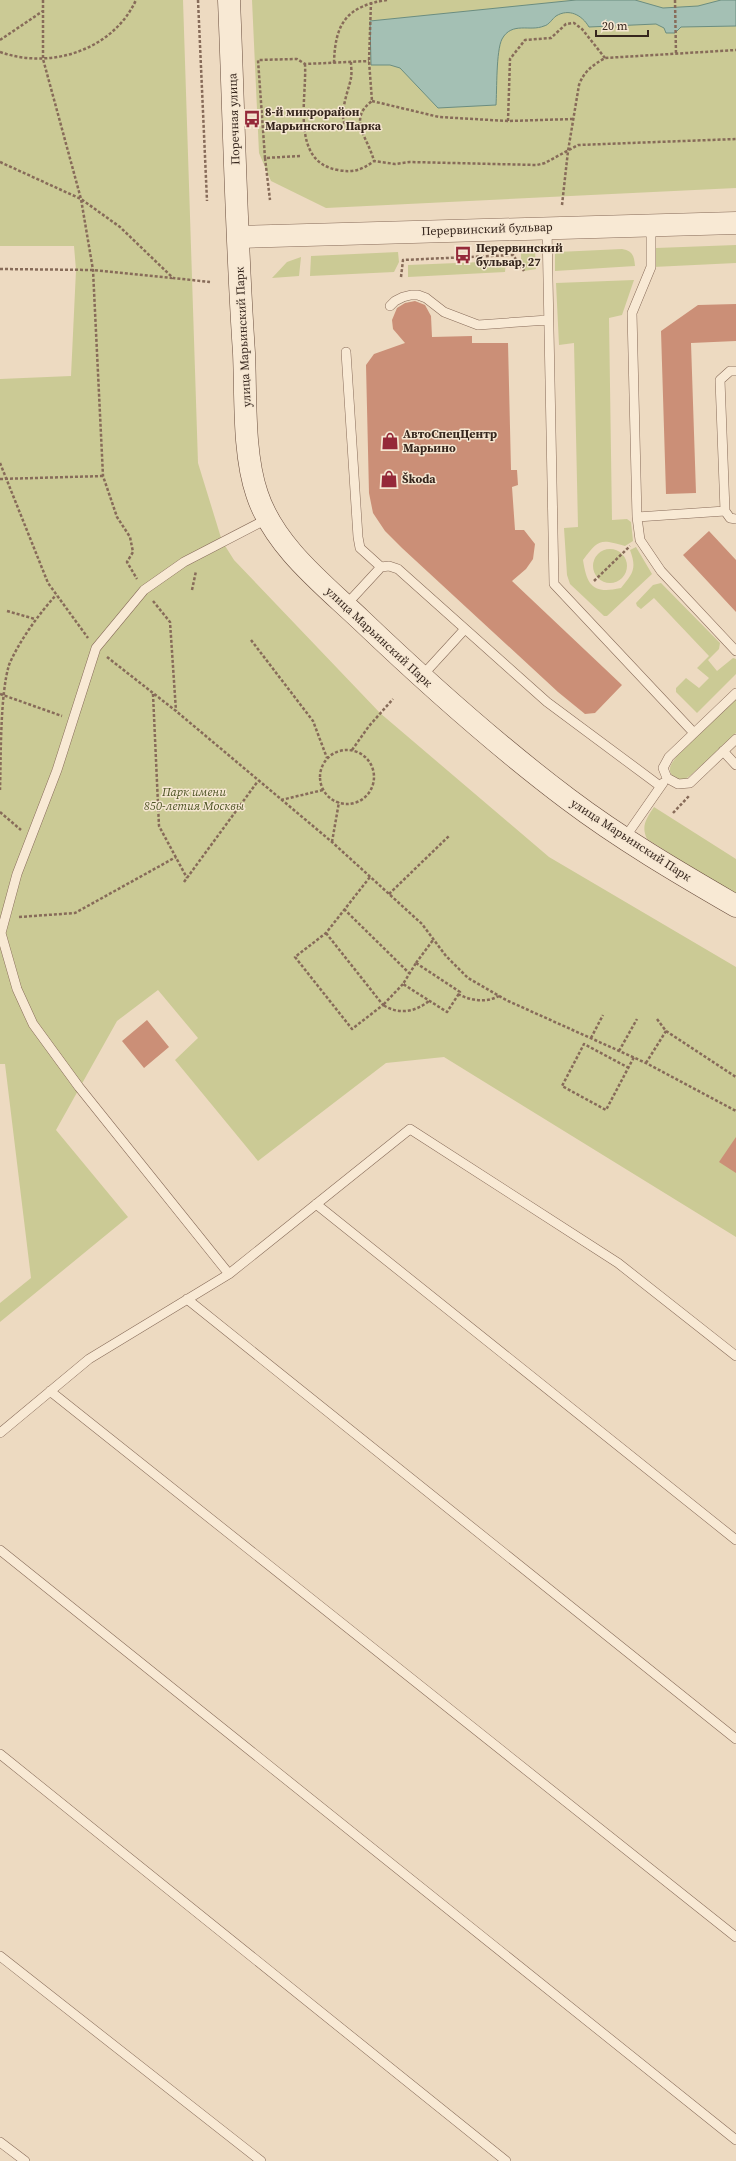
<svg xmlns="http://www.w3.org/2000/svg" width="736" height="2161" font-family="'Source Serif 4',serif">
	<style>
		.green { fill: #cbca95 }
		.water { fill: #a4c0b4; stroke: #6b8d80 }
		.building { fill: #cb8f77 }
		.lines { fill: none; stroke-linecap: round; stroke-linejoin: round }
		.service-casing { stroke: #876b59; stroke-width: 10 }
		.tertiary-casing { stroke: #876b59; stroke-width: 23 }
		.secondary-casing { stroke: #684c3c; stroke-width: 23 }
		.path { stroke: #876b59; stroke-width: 2.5; stroke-dasharray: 3 2; stroke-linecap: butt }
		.service { stroke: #f8e9d4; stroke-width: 9 }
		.tertiary { stroke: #f8e9d4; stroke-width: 22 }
		.secondary { stroke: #f8e9d4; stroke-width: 22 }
		.labels { text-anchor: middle; stroke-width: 3; stroke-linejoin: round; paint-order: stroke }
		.poi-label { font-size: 12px; font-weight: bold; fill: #36261d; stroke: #f5e6d1; text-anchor: start }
		.street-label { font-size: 12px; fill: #36261d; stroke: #f5e6d1 }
		.park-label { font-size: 12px; font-style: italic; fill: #4d5324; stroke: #f5e6d1 }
	</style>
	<rect width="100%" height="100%" fill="#eddac1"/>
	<!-- green -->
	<path class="green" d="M 0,0 L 183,0 L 198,463 L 222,541 L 234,560 L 380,713 L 549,857 L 736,967 L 736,1237 L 444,1057 L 386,1063 L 258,1161 L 175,1060 L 198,1038 L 158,990 L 117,1021 L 56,1130 L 128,1217 L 0,1322 L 0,1303 L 31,1278 L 5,1064 L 0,1064 L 0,379 L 71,376 L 76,270 L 74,246 L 0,246 Z
		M 252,0 L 736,0 L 736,188 L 326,208 L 271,181 L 259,153 Z
		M 736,245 L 736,263 L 653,267 L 651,256 L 656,248 Z
		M 622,249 C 633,251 634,256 635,266 L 555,271 L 555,254 L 558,252 Z
		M 535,251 L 536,269 L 524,271 L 521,262 L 521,252 Z
		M 398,252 L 399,262 L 394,272 L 310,276 L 311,256 Z
		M 301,257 L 299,276 L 272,278 L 287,262 Z
		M 506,261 L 505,272 L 408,277 L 408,265 Z
		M 634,280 L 622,315 L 609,318 L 612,520 L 627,519 L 631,522 L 633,541 L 625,546 C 600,539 599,539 583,560 C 587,587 594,594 621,588 C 633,573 637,569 630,550 L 636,547 L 652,574 L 607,616 L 604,616 L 570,584 L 567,575 L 564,528 L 578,527 L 574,343 L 559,345 L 556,283 Z
		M593 566a17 17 0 1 1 34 0a17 17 0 1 1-34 0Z
		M 661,583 L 720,643 L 719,649 L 708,660 L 717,671 L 733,658 L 736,659 L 736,674 L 697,713 L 676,692 L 676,688 L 686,678 L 699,688 L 709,678 L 697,668 L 709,656 L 654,598 L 641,609 L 637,606 L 636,603 L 653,585 Z
		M 736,699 L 736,733 L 691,775 L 684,780 L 677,780 C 666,772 669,766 677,756 Z
		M 654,807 L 736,859 L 736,896 L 647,839 C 641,826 646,819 654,807 Z"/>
	<!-- water -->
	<path class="water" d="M 576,0 L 635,0 L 663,8 L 698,6 L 721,0 L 736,0 L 736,26 L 681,27 L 675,33 L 666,33 L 664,28 L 656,24 L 589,27 C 582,15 569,8 556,16 C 552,19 549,25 544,26 C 530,32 512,21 502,39 C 496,51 497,90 496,105 L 438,108 L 400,68 L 390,65 L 371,65 L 370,21 Z"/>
	<!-- building -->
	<path class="building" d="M 415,301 L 425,305 L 431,316 L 432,337 L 472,336 L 472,343 L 508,343 L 511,470 L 517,470 L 518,485 L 512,487 L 515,530 L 524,530 L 535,544 L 533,559 L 526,569 L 512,581 L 622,685 L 595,713 L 585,714 L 558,692 L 402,548 L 385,531 L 373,513 L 369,493 L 366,365 L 374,354 L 405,343 L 393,329 L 392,320 L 397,308 L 405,303 Z
		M 736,304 L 736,341 L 691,343 L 696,493 L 666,494 L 661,331 L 698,305 Z
		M 709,531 L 736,560 L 736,612 L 683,555 Z
		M 147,1020 L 169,1047 L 144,1068 L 122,1041 Z
		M 736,1137 L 736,1173 L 719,1162 Z"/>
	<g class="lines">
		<!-- service casing -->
		<g class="service-casing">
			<path id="service" d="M 651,225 L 651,267 L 632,313 L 637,517 L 640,540 L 661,571 L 736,651
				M 547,228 L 554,584 L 694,733
				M 390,306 L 395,301 L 403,297 L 411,295 L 418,295 L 426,298 L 444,312 L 478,325 L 548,320
				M 346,352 L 358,537 L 360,548 L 381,567
				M 725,511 L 730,518 L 736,519
				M 637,517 L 725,511 L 720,380 L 730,371 L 736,371
				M 345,606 L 381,567 L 389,566 L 398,569 L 547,702 L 660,786
				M 421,677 L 464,630
				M 736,693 L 669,757 L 663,768 L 667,778 L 678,784 L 690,783 L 736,739
				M 723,751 L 736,765
				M 624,839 L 663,783
				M 316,1204 L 736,1540
				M 229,1274 L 79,1087 L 33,1024 L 17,989 L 1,933 L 17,874 L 57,770 L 96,648 L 144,590 L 184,562 L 267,519
				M 187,1299 L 736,1739
				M 50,1391 L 736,1937
				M 0,1433 L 89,1359 L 229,1274 L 410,1129 L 618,1263 L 736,1356
				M 0,1550 L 736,2140
				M 0,1754 L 506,2161
				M 0,1956 L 261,2161
				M 0,2142 L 25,2161"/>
		</g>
		<!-- tertiary casing -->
		<g class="tertiary-casing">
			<path id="tertiary" d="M 239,237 L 736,223"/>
		</g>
		<!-- secondary casing -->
		<g class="secondary-casing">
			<path id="secondary" d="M 229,0 C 234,118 236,236 244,353 C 246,397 243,453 257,494 C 274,546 323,584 361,620 C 427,683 495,744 568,799 C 621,839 679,873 736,906"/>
		</g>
		<!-- path -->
		<path class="path" d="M 43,0 L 43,59 L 81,199 L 93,270 L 103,476 L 117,517 L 130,537 L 133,552 L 127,562 L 137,579
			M 198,0 L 207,201
			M 675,0 L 676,54
			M 371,2 L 369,61 L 372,101 C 347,120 368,137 374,161
			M 0,40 L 43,11
			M 0,52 C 51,70 113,50 136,0
			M 351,62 C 351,67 352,73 351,78 C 349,91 329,135 361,129
			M 334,63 C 335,23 347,6 387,0
			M 305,64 C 307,99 290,162 338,170 C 353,173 362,170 374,161 L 395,164 L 410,162 L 537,165 L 545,163 L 578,145 L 736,139
			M 372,101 L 439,117 L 508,121 L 573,119
			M 508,121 L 510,59 L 525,40 L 551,38 L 566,24 L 574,23 L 582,29 L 605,58
			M 300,156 L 265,158 L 258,60 L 297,59 L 305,64 L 369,61
			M 265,158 L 270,200
			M 0,162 L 81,199 L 120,227 L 173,278 L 210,282
			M 562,205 L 568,151 L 579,85 C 584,71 593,65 605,58 L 736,50
			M 0,269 L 93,270 L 172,278
			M 401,277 L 403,260 L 513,255 L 524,271
			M 0,463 L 48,583 L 88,638
			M 0,479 L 103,476
			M 594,581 L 630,546
			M 192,590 L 196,571
			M 153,601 L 170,622 L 176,711
			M 7,611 L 35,619
			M 251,640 L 313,721 L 327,758
			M 107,657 L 176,711 L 332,842 L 422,924 L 446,956 L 468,978 L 506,1000 L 646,1063 L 736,1111
			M 0,694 L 62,716
			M 153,694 L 159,826 L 187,878
			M 352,750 L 369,726 L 393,699
			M320 777a27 27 0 1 1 54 0a27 27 0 1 1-54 0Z
			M 0,790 C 1,756 0,695 9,665 C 19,641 39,614 56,595
			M 281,800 L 323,790
			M 0,812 L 21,830
			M 673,813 L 689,796
			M 332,842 L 339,802
			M 184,882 L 258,781
			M 389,894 L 450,835
			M 344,909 L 409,973
			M 19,917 L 75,913 L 176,857
			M 326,933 L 383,1005 L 352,1029 L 295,957 L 326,933 L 370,877
			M 416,963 L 460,992 L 447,1012 L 403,984 Z
			M 416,963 L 433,940
			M 403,984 L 383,1005 C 399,1015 415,1012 429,1001
			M 458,994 C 471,1001 486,1003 499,996
			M 657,1019 L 666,1031 L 736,1077
			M 591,1038 L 603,1015
			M 619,1051 L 637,1019
			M 646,1063 L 666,1031
			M 629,1068 L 584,1044 L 562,1086 L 606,1110 L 634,1057"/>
		<!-- service -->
		<use href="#service" class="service"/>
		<!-- tertiary -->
		<use href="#tertiary" class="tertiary"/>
		<!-- secondary -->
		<use href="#secondary" class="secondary"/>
	</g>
	<!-- icons -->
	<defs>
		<g id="bus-bare" transform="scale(1.38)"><path d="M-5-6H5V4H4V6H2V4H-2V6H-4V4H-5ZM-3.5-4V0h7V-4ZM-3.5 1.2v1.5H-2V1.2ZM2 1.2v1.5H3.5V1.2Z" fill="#952939" stroke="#f5e6d1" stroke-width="2.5" paint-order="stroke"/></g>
		<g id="shop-bare" transform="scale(1.38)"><path d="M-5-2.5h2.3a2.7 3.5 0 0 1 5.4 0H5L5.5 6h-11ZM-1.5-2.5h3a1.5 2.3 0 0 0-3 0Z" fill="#952939" stroke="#f5e6d1" stroke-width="2.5" paint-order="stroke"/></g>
	</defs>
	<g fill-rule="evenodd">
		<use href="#bus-bare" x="252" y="119"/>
		<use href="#bus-bare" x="463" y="255"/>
		<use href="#shop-bare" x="390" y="441"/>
		<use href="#shop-bare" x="389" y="479"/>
	</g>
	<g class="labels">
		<!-- poi labels -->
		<g class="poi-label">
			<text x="265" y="116">8-й микрорайон<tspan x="265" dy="14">Марьинского Парка</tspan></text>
			<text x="476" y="252">Перервинский<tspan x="476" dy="14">бульвар, 27</tspan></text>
			<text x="403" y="438">АвтоСпецЦентр<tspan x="403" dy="14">Марьино</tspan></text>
			<text x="402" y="483">Škoda</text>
		</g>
		<!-- street labels -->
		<g class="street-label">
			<text transform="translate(234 119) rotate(-92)" y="4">Поречная улица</text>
			<text transform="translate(487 229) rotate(-2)" y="4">Перервинский бульвар</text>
			<text transform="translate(243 337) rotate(-93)" y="4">улица Марьинский Парк</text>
			<text transform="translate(379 637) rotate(43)" y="4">улица Марьинский Парк</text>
			<text transform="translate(631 840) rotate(33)" y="4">улица Марьинский Парк</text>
		</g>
		<!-- park labels -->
		<g class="park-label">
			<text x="194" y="796">Парк имени<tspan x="194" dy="14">850-летия Москвы</tspan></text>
		</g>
	</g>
	<!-- scale -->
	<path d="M596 30v6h52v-6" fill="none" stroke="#36261d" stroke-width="2"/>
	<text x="602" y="30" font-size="12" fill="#36261d" stroke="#f5e6d1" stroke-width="3" paint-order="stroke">20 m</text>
</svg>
